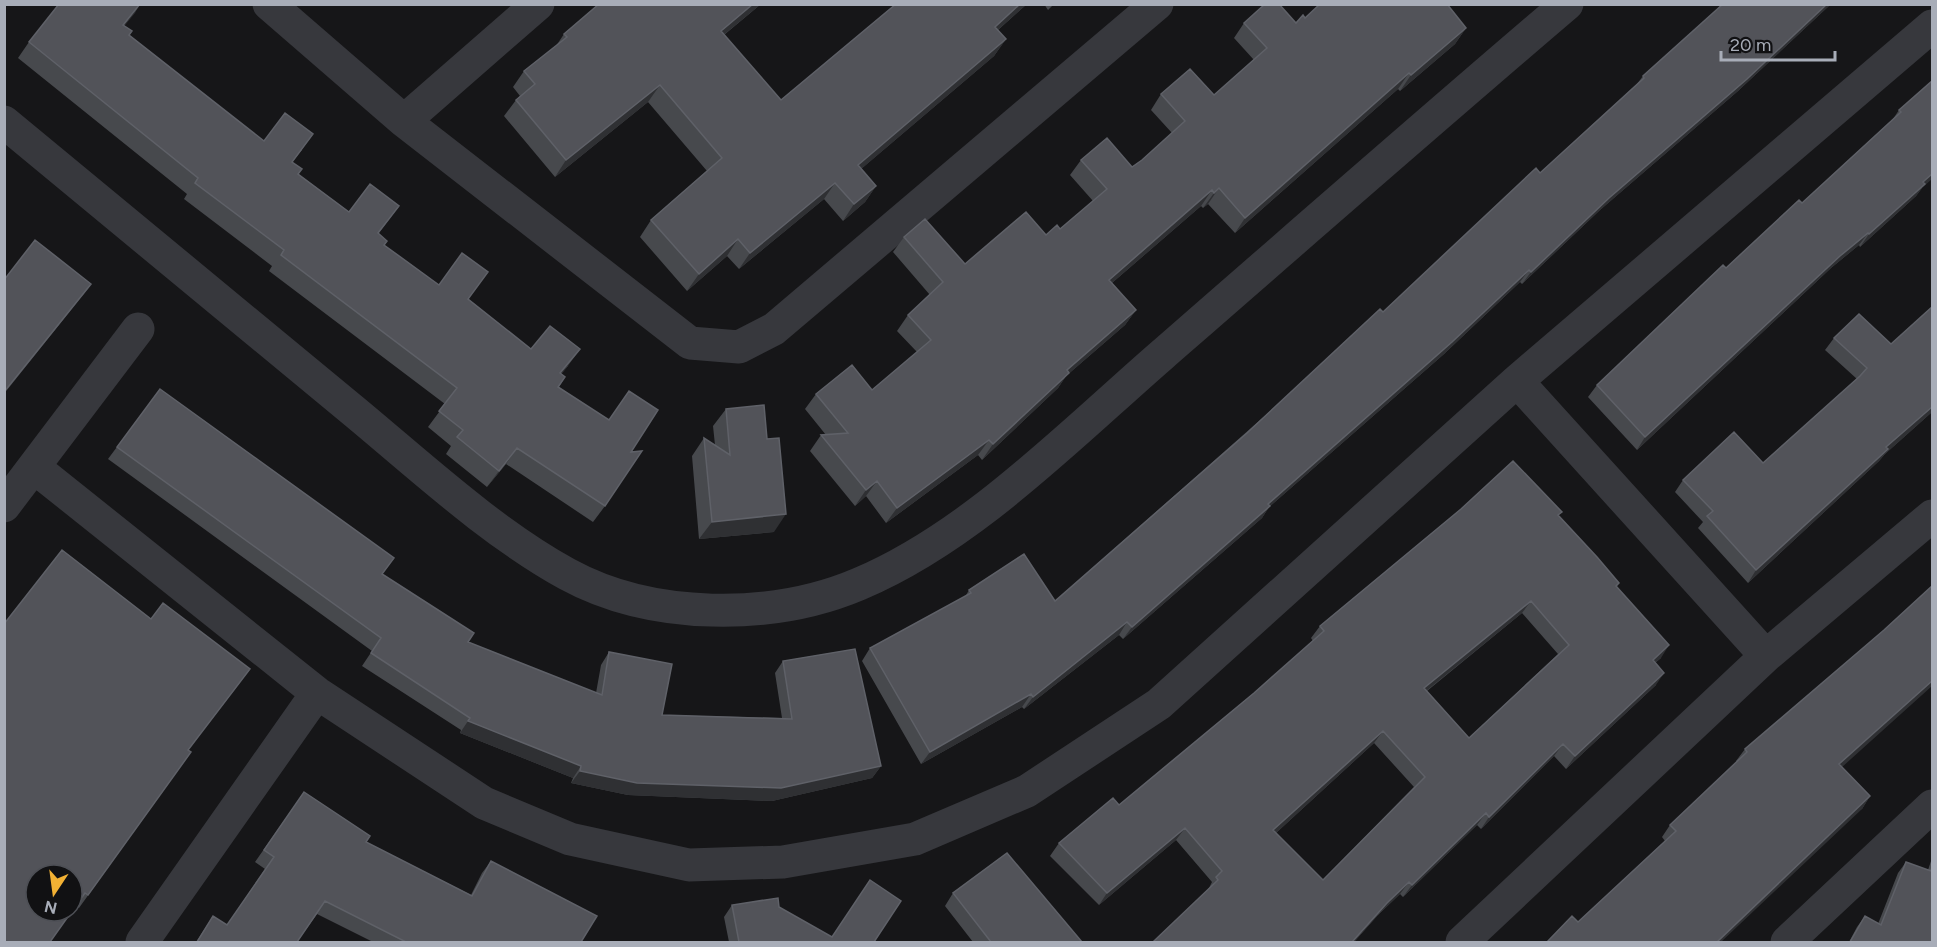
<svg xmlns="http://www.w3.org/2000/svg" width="1937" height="947" font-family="Figtree,sans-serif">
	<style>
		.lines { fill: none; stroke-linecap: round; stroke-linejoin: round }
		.minor { stroke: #37383d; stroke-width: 33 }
		.wall { fill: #47494d; fill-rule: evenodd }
		.shaded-wall { fill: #2f3033 }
		.building { fill: #525359; stroke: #5f6168; stroke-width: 1.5; fill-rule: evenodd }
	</style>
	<rect width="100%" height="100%" fill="#161618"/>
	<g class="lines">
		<!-- minor -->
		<path class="minor" d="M 269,4 L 404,121 L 690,343 L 739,347 L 774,329 L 1157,4
			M 404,121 L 538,4
			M 4,122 C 119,217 234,313 350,408 C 418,464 489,531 567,574 C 651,620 772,621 859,584 C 971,537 1071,434 1162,355 C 1296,238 1431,120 1567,4
			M 1517,381 L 1766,656
			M 35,468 L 317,693 L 484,803 L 570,839 L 689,865 L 783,862 L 915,839 L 1027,791 L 1159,704 L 1517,381 L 1932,26
			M 4,506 L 138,329
			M 142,942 L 317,693
			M 1462,942 L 1766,656 L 1932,516
			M 1787,942 L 1932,806"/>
	</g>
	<!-- wall -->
	<path class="wall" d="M 59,4 L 140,4 L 124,26 L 129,35 L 264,141 L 302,150 L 292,162 L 298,174 L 349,212 L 399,206 L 378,234 L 384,245 L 439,285 L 468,300 L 531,349 L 568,366 L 561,374 L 565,377 L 559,387 L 631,452 L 605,506 L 593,522 L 506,464 L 487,487 L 446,454 L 451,446 L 428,427 L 445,404 L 269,271 L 272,266 L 184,199 L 187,194 L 18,58 L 29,42 Z
		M 599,4 L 761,4 L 724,35 L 781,100 L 1027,4 L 998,30 L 1006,39 L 994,56 L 861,169 L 876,186 L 865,202 L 843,221 L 824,199 L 739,269 L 727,256 L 687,291 L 640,237 L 651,220 L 707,171 L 648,102 L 555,177 L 504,116 L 516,100 L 520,96 L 513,87 L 524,71 L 556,46 L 564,34 Z
		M 1044,4 L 1054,4 L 1048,10 Z
		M 1723,4 L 1831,4 L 1738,91 L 1600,210 L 1522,284 L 1520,282 L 1444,354 L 1269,507 L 1262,518 L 1123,639 L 1119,635 L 1024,709 L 1022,707 L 921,764 L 862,661 L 870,648 L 965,597 L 969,590 L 1055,601 L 1540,173 L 1637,84 L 1643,76 Z
		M 1305,18 L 1466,28 L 1455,44 L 1400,91 L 1398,89 L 1235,233 L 1208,204 L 1203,208 L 1201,206 L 1112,283 L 1136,310 L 1125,325 L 1066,376 L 1058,388 L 982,460 L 978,455 L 886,523 L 866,496 L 855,506 L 810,451 L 821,435 L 826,435 L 805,409 L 816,394 L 872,390 L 917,352 L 897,331 L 908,315 L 930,295 L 893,252 L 904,237 L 965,264 L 1060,229 L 1093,201 L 1070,175 L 1081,160 L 1132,167 L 1142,160 L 1172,133 L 1151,110 L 1161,94 L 1214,95 L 1254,60 L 1234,38 L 1244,23 L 1296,23 Z
		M 1932,81 L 1922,188 L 1916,196 L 1860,247 L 1859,245 L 1831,268 L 1637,450 L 1588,397 L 1597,385 L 1726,268 L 1802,203 L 1893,119 L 1899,110 Z
		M 1932,307 L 1932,412 L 1885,454 L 1879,461 L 1748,583 L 1698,528 L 1703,522 L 1675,492 L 1683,480 L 1763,463 L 1857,379 L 1825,350 L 1834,338 L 1891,344 Z
		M 160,389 L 383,574 L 468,642 L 596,693 L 601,665 L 609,652 L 662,715 L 782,718 L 775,673 L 783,661 L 881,766 L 872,778 L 772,801 L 628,795 L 571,783 L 573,778 L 460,733 L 461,730 L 362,666 L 372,651 L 108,459 Z
		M 726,409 L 774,532 L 699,539 L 692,456 L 704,438 L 715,445 L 713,426 Z
		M 1559,516 L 1619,583 L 1617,586 L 1661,658 L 1655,663 L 1656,685 L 1566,769 L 1554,756 L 1481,829 L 1477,825 L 1403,897 L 1400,894 L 1378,915 L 1354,942 L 1153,942 L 1208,890 L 1212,882 L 1176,840 L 1099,905 L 1050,856 L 1059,843 L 1119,805 L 1254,693 L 1313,641 L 1311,638 L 1320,626 ZM 1522,613 L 1558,654 L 1469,738 L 1427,691 ZM 1374,743 L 1414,787 L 1323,880 L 1276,833 Z
		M 151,619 L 241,681 L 188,750 L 191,752 L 79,908 L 76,905 Z
		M 1745,749 L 1842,767 L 1870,796 L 1862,809 L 1578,922 L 1665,841 L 1662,837 L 1670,825 L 1737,762 L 1736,761 Z
		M 304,792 L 366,842 L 471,895 L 482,873 L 491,861 L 581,942 L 373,942 L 317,914 L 297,942 L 196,942 L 213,916 L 227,925 L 265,869 L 255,862 Z
		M 1932,858 L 1932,942 L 1849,942 L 1857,927 L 1865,916 L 1878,924 L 1898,873 L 1906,862 L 1928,870 Z
		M 953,893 L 1082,942 L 973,942 L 945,906 Z
		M 732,905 L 779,907 L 831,937 L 874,942 L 729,942 L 724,917 Z"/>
	<!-- shaded-wall -->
	<path class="shaded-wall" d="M 140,4 L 135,13 L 112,41 Z
		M 753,4 L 761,4 L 709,47 L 721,31 Z
		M 1020,4 L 1027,4 L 983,43 L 995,27 Z
		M 1827,4 L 1831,4 L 1738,91 L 1600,210 L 1522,284 L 1531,272 L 1609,198 Z
		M 1466,28 L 1455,44 L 1400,91 L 1411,75 Z
		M 1006,39 L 994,56 L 847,181 L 858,165 Z
		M 1409,73 L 1398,89 L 1235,233 L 1245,218 Z
		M 660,85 L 648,102 L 555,177 L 566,160 Z
		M 1932,174 L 1932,179 L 1922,188 L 1916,196 L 1860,247 L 1869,234 Z
		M 835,183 L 824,199 L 739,269 L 750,253 Z
		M 876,186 L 865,202 L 843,221 L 854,204 Z
		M 1219,188 L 1208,204 L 1203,208 L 1214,193 Z
		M 1212,190 L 1201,206 L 1098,295 L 1109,280 Z
		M 1868,233 L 1859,245 L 1831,268 L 1637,450 L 1645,437 L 1840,256 Z
		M 738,239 L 727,256 L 687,291 L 699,274 Z
		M 1529,270 L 1520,282 L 1444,354 L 1269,507 L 1262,518 L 1123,639 L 1132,627 Z
		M 91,284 L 82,296 L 4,394 L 4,392 Z
		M 1136,310 L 1125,325 L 1066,376 L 1058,388 L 982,460 L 993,444 L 1067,370 Z
		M 580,349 L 568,366 L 549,389 L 560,373 Z
		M 1932,407 L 1932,412 L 1885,454 L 1879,461 L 1748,583 L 1756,570 L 1886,447 Z
		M 989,440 L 978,455 L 886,523 L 897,508 Z
		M 517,448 L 506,464 L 487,487 L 499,471 Z
		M 877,481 L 866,496 L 855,506 L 866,490 Z
		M 786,514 L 774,532 L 699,539 L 712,522 Z
		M 1531,601 L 1522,613 L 1415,700 L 1424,688 Z
		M 1127,622 L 1119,635 L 1024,709 L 1033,697 Z
		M 1669,645 L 1661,658 L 1644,672 L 1653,660 Z
		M 1664,673 L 1656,685 L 1566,769 L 1575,756 Z
		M 1932,681 L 1932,686 L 1831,777 L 1839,764 Z
		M 1031,694 L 1022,707 L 921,764 L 930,752 Z
		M 468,721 L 581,766 L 573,778 L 460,733 Z
		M 1383,731 L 1374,743 L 1265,843 L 1273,830 Z
		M 1563,744 L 1554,756 L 1481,829 L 1489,817 Z
		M 881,766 L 872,778 L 772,801 L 628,795 L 571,783 L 580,771 Z
		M 1870,796 L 1862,809 L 1721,942 L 1717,942 Z
		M 1486,813 L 1477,825 L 1403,897 L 1412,885 Z
		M 1185,828 L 1176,840 L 1099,905 L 1107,893 Z
		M 1409,882 L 1400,894 L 1378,915 L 1354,942 L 1352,942 L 1387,903 Z"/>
	<!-- building -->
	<path class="building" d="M 59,4 L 140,4 L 123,25 L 132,31 L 129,35 L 264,141 L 285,113 L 313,134 L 292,162 L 302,169 L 298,174 L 349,212 L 370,184 L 399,206 L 378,233 L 387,241 L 384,245 L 439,285 L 462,253 L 488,272 L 468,299 L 531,349 L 550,326 L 580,349 L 560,373 L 565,377 L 558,387 L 609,420 L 629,391 L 658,410 L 631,452 L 642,451 L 605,506 L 517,448 L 499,471 L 457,437 L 463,430 L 439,411 L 457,388 L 281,255 L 284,250 L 195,183 L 198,178 L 29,42 Z
		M 599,4 L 753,4 L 721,31 L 781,100 L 896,4 L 1020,4 L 995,27 L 1006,39 L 858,165 L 876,186 L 854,204 L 835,183 L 750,253 L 738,239 L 699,274 L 651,220 L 722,158 L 660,85 L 566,160 L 516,100 L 535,84 L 524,71 L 567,37 L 564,34 Z
		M 1265,4 L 1279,4 L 1296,23 L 1303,15 L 1305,18 L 1320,4 L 1447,4 L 1466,28 L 1411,75 L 1409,73 L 1245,218 L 1219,188 L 1214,193 L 1212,190 L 1109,280 L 1136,310 L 1067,370 L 1069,373 L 993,444 L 989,440 L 897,508 L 877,481 L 866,490 L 821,435 L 848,433 L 816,394 L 852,365 L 872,390 L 931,340 L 908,315 L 943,282 L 904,237 L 925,219 L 965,264 L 1026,212 L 1046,235 L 1057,225 L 1060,229 L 1107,189 L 1081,160 L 1107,138 L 1132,167 L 1142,160 L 1185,121 L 1161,94 L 1190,69 L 1214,95 L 1267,48 L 1244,23 Z
		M 1723,4 L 1827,4 L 1747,79 L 1609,198 L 1531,272 L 1529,270 L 1452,342 L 1268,504 L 1270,506 L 1132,627 L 1127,622 L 1033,697 L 1031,694 L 930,752 L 870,648 L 971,593 L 969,590 L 1024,554 L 1055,601 L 1247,433 L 1380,309 L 1383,312 L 1536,168 L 1540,173 L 1644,78 L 1643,76 Z
		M 1932,81 L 1932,174 L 1923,182 L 1925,184 L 1869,234 L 1868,233 L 1840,256 L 1645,437 L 1597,385 L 1723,265 L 1726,268 L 1799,200 L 1802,203 L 1901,112 L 1899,110 Z
		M 35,240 L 91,284 L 4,392 L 4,280 Z
		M 1932,307 L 1932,407 L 1886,447 L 1888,449 L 1756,570 L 1707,516 L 1713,511 L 1683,480 L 1734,432 L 1763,463 L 1860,376 L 1867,368 L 1834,338 L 1859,314 L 1891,344 Z
		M 160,389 L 394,558 L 382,574 L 474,633 L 468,642 L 602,695 L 609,652 L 672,664 L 662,715 L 792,719 L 783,661 L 855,649 L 881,766 L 781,788 L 637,783 L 580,771 L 581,766 L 468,721 L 470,718 L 371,653 L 381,638 L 117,447 Z
		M 764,405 L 767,439 L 779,438 L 786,514 L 712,522 L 704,438 L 730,455 L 726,409 Z
		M 1513,461 L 1562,512 L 1558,515 L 1597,557 L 1619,583 L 1616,586 L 1669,645 L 1653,660 L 1664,673 L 1575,756 L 1563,744 L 1489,817 L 1486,813 L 1412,885 L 1409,882 L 1387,903 L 1352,942 L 1155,942 L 1154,941 L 1218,880 L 1216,877 L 1222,871 L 1185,828 L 1107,893 L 1059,843 L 1113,798 L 1119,805 L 1254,693 L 1324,631 L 1320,626 L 1461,509 ZM 1531,601 L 1569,645 L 1469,738 L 1424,688 ZM 1383,731 L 1425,777 L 1323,880 L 1273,830 Z
		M 62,550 L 151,619 L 163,603 L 250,669 L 188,750 L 191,752 L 88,895 L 85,893 L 72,911 L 72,875 L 36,875 L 36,911 L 72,911 L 50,942 L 4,942 L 4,624 Z
		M 1932,586 L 1932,681 L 1839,764 L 1870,796 L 1717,942 L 1547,942 L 1572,916 L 1578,922 L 1676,831 L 1670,825 L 1747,752 L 1745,749 L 1884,630 Z
		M 304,792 L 370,836 L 366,842 L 472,896 L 491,861 L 597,916 L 581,942 L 406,942 L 325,901 L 297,942 L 197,942 L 213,916 L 227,925 L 274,857 L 264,850 Z
		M 1007,853 L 1082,942 L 991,942 L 953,893 Z
		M 1906,862 L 1931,871 L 1932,867 L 1932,942 L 1850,942 L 1865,916 L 1881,925 Z
		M 870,880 L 901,901 L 874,942 L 739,942 L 732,905 L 778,898 L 779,907 L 832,937 Z"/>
	<!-- border -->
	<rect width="1937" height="947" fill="none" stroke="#a8adb8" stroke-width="12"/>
	<!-- north arrow -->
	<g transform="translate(54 893) rotate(193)"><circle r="28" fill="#111113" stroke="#4d4f55" stroke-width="1.5"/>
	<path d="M0-4.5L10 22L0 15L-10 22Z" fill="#f2b134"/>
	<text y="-9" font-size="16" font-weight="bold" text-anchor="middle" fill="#a8adb8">N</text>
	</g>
	<!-- scale -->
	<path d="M1721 51v9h114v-9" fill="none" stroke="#a8adb8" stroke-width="3"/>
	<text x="1730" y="51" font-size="18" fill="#a8adb8" stroke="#111113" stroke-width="4.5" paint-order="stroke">20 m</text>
</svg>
